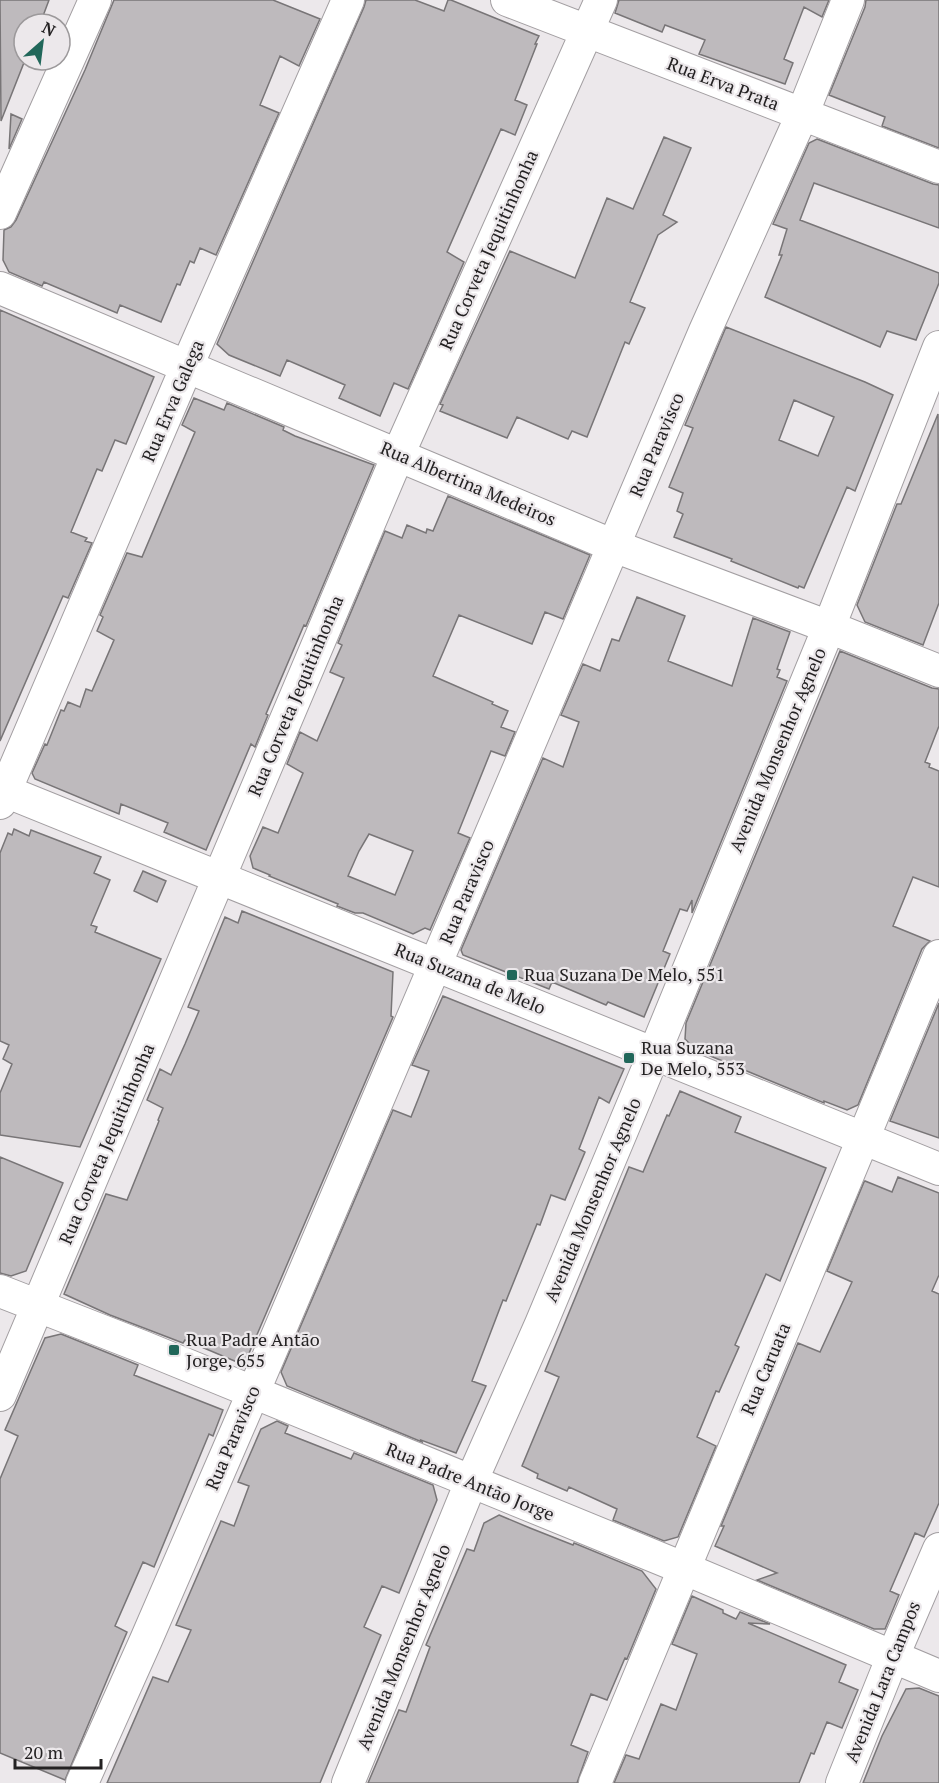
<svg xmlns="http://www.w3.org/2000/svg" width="939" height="1783" font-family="'PT Serif',serif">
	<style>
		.building { fill: #bebabd; stroke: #787577; stroke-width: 1.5; fill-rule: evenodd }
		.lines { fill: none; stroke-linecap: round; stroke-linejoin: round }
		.street-casing { stroke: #a39fa2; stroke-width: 34 }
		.street { stroke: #fff; stroke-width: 32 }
		.poi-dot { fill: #21675a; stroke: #ece8eb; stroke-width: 2 }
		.labels { text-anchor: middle; stroke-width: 4.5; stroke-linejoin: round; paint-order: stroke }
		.street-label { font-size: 18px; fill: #242223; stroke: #ece8eb }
		.poi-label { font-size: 18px; fill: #242223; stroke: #ece8eb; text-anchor: start }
	</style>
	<rect width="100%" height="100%" fill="#ece8eb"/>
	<!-- building -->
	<path class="building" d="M 0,0 L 49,0 L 40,24 L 24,24 L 25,60 L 1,121 Z
		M 114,0 L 273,0 L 320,19 L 299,66 L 280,56 L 260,105 L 279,113 L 216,255 L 200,248 L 194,263 L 190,261 L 180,285 L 177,284 L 161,322 L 120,305 L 117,313 L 44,282 L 42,286 L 9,272 L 3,260 L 4,230 L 11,227 L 16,220 L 85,70 Z
		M 366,0 L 415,0 L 444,11 L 448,0 L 451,0 L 539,36 L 535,44 L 537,44 L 515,100 L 527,105 L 515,135 L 501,129 L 447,252 L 464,262 L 408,389 L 394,383 L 380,416 L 339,398 L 345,385 L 287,360 L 280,376 L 229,355 L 217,344 L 364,7 Z
		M 619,0 L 829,0 L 822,17 L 804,7 L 784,59 L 793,63 L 785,84 L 699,54 L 705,40 L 665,25 L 662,32 L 615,13 Z
		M 866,0 L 939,0 L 939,148 L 882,126 L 885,117 L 829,95 L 865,7 Z
		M 11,114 L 22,119 L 9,149 Z
		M 664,137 L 691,148 L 663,215 L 677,222 L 658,235 L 630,302 L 645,308 L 629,344 L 625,342 L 587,437 L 572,431 L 568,439 L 517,417 L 507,438 L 440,411 L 443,405 L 440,404 L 510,251 L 575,278 L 607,198 L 633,209 Z
		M 817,139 L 933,184 L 939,185 L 939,228 L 814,183 L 800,220 L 939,273 L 939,283 L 916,340 L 887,331 L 880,347 L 765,297 L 782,255 L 779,255 L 787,229 L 773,224 L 809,143 Z
		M 0,310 L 154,377 L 126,444 L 115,440 L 102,471 L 97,469 L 71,532 L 87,538 L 85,541 L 92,543 L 68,598 L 63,596 L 0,741 Z
		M 726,327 L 865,382 L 893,395 L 855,491 L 847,487 L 804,588 L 799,586 L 798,588 L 731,561 L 732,559 L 674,537 L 683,514 L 677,511 L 683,493 L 669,487 L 693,428 L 685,425 ZM 794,400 L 834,417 L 818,456 L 779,440 Z
		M 194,398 L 224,410 L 227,403 L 284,427 L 283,430 L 295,436 L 374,465 L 306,626 L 304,625 L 266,714 L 268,715 L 255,747 L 251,744 L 206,850 L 164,832 L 168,823 L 121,804 L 119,814 L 35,779 L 32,773 L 45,744 L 47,745 L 61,710 L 64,711 L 68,702 L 80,707 L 86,689 L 92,691 L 114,640 L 97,631 L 103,617 L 100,615 L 127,553 L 142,557 L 195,432 L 182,425 Z
		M 938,414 L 939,603 L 923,645 L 865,622 L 857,605 L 897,504 L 901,504 Z
		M 448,496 L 590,555 L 563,619 L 545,612 L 532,644 L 459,615 L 433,676 L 493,702 L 492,704 L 508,711 L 501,727 L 515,732 L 505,756 L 491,751 L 458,833 L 470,838 L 430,930 L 425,928 L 413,934 L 363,913 L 355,913 L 337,906 L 338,904 L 269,876 L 270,875 L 253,868 L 250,856 L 263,827 L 278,833 L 303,773 L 287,764 L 300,732 L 317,741 L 344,678 L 330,672 L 342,645 L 338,643 L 385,531 L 402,538 L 407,525 L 426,533 L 427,529 L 433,531 ZM 369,834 L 413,851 L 395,895 L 348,876 L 359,851 Z
		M 637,597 L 685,616 L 668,661 L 732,686 L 753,618 L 790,632 L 777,669 L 780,670 L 777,677 L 787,681 L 692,913 L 692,900 L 687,911 L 680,909 L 663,951 L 670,954 L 644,1017 L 608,1002 L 606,1005 L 552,982 L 549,989 L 463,955 L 461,950 L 543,758 L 563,767 L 579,722 L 561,715 L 583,664 L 600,671 L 612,639 L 619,641 Z
		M 840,651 L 932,688 L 939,689 L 939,726 L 925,762 L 930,764 L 929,767 L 939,771 L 939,887 L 913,877 L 893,926 L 930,941 L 922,949 L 858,1105 L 847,1110 L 824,1101 L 824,1103 L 708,1055 L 695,1049 L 685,1039 L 686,1023 Z
		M 14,829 L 29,836 L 31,830 L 101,857 L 94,873 L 110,880 L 91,925 L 97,927 L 95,932 L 161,959 L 80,1147 L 0,1135 L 0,1093 L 12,1064 L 3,1059 L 9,1045 L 0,1041 L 0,853 L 8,833 L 12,835 Z
		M 143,871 L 166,881 L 157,902 L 134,891 Z
		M 242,911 L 393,972 L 391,1016 L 393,1017 L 244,1365 L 185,1340 L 183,1343 L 110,1315 L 64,1294 L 106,1194 L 127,1200 L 159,1121 L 158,1120 L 163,1108 L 147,1100 L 160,1069 L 171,1075 L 185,1044 L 199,1011 L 188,1007 L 225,917 L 238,923 Z
		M 443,996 L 624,1069 L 609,1103 L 599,1097 L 579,1149 L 585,1152 L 565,1200 L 551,1195 L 540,1225 L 537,1224 L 506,1301 L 503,1300 L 472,1381 L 486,1386 L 456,1453 L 421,1440 L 422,1442 L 287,1386 L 281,1372 L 393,1110 L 411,1117 L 419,1097 L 429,1071 L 412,1065 Z
		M 939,1003 L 939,1138 L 890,1121 Z
		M 680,1091 L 741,1117 L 735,1132 L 826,1168 L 780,1281 L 766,1274 L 735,1345 L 739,1347 L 719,1392 L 716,1391 L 697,1437 L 716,1446 L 678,1537 L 664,1541 L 613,1520 L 617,1509 L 569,1487 L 567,1491 L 537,1478 L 538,1474 L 522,1466 L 559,1377 L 545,1371 L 629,1167 L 643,1172 L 667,1115 L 669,1116 Z
		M 0,1157 L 63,1183 L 26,1271 L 11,1276 L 0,1273 Z
		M 898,1177 L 939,1193 L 939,1275 L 932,1291 L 939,1294 L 939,1503 L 924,1537 L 915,1533 L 890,1591 L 899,1595 L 885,1629 L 874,1629 L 757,1580 L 777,1573 L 715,1546 L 724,1526 L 721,1526 L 798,1343 L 820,1352 L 852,1282 L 827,1271 L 864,1182 L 865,1181 L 892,1192 Z
		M 61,1334 L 138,1365 L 134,1375 L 223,1410 L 213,1436 L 209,1434 L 154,1567 L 143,1562 L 115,1626 L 127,1632 L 65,1780 L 0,1753 L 0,1479 L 18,1436 L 5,1430 L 45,1338 Z
		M 277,1421 L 288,1426 L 285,1433 L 351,1459 L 354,1453 L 433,1485 L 437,1500 L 399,1593 L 382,1586 L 364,1627 L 381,1635 L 320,1783 L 107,1783 L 153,1677 L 168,1682 L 191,1630 L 176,1625 L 221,1521 L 234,1526 L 249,1486 L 238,1482 L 261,1429 Z
		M 499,1515 L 530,1528 L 573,1545 L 574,1543 L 642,1571 L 656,1589 L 627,1659 L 625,1658 L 607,1700 L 591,1694 L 571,1745 L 588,1752 L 577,1783 L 368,1783 L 399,1710 L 406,1712 L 430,1647 L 426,1645 L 467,1549 L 474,1551 L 484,1523 Z
		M 692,1596 L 723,1610 L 723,1613 L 736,1619 L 740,1612 L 770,1624 L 748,1623 L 846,1665 L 839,1682 L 858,1690 L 842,1728 L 827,1722 L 814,1754 L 811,1753 L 799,1783 L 614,1783 L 626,1755 L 639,1759 L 661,1704 L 676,1710 L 697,1654 L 672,1644 Z
		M 919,1688 L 939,1696 L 939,1783 L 863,1783 L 882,1736 L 906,1689 Z"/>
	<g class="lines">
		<!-- street casing -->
		<g class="street-casing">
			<path id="street" d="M 507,0 L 939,167
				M 0,213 L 95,0
				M 0,288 L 614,546 L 829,627 L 939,671
				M 0,789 L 939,1169
				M 0,803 L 187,366 L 348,0
				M 0,1291 L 143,1347 L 683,1568 L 939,1676
				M 0,1395 L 398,455 L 601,0
				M 82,1783 L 146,1640 L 253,1393 L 705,331 L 802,115 L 848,0
				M 348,1783 L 471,1482 L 541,1324 L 654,1054 L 829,627 L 939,347
				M 595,1783 L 939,956
				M 842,1783 L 893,1656 L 939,1549"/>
		</g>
		<!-- street -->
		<use href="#street" class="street"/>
	</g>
	<!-- markers -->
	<g class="poi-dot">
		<rect x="506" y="969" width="12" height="12" rx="3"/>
		<rect x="623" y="1052" width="12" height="12" rx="3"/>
		<rect x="168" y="1344" width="12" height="12" rx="3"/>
	</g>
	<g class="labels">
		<!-- street labels -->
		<g class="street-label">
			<text transform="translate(723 84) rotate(21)" y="6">Rua Erva Prata</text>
			<text transform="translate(489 250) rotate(-66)" y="6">Rua Corveta Jequitinhonha</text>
			<text transform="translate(173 401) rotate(-67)" y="6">Rua Erva Galega</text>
			<text transform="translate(657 445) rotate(-67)" y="6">Rua Paravisco</text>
			<text transform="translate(468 484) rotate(23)" y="6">Rua Albertina Medeiros</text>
			<text transform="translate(296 696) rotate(-67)" y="6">Rua Corveta Jequitinhonha</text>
			<text transform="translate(778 750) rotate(-67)" y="6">Avenida Monsenhor Agnelo</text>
			<text transform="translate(467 892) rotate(-67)" y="6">Rua Paravisco</text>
			<text transform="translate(470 979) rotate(22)" y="6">Rua Suzana de Melo</text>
			<text transform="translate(107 1144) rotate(-67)" y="6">Rua Corveta Jequitinhonha</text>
			<text transform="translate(593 1200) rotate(-67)" y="6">Avenida Monsenhor Agnelo</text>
			<text transform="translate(766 1369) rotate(-67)" y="6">Rua Caruata</text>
			<text transform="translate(233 1438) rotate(-67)" y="6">Rua Paravisco</text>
			<text transform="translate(470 1482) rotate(22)" y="6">Rua Padre Antão Jorge</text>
			<text transform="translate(404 1647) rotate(-68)" y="6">Avenida Monsenhor Agnelo</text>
			<text transform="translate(883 1682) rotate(-68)" y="6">Avenida Lara Campos</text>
		</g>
		<!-- poi labels -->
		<g class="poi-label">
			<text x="524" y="981">Rua Suzana De Melo, 551</text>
			<text x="641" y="1054">Rua Suzana<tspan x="641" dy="21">De Melo, 553</tspan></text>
			<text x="186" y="1346">Rua Padre Antão<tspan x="186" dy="21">Jorge, 655</tspan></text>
		</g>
	</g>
	<!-- north arrow -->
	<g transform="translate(42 42) rotate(28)"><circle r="28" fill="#ece8eb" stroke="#9c999b" stroke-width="1.5"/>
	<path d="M0-4.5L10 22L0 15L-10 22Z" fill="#21675a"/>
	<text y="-9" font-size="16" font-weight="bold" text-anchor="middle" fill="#242223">N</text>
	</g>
	<!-- scale -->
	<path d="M15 1759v9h86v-9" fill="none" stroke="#242223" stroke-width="3"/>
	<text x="24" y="1759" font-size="18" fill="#242223" stroke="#ece8eb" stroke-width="4.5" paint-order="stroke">20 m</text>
</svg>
